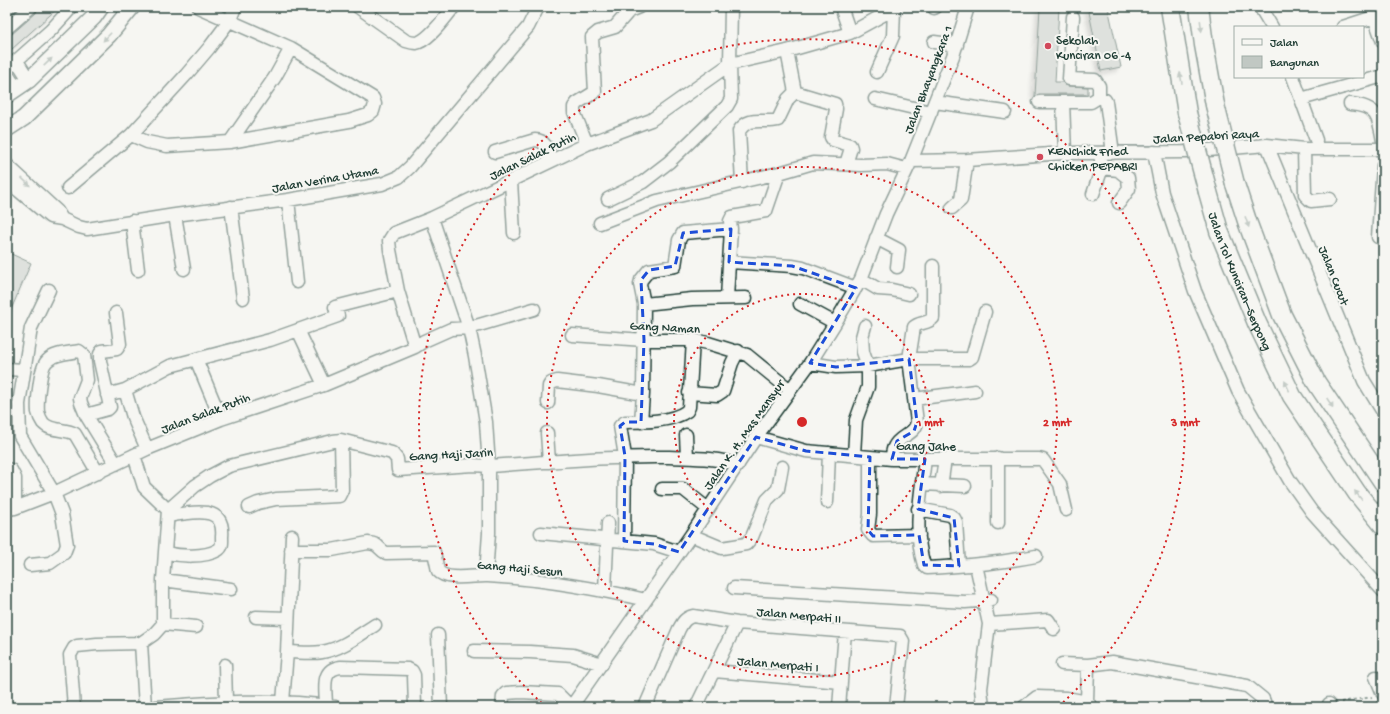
<svg xmlns="http://www.w3.org/2000/svg" width="1390" height="714" font-family="'Gochi Hand',sans-serif">
	<style>
		.building { fill: #c1c8c3; stroke: #1f3d34; filter: url(#shadow) }
		.lines { fill: none; stroke-linecap: round; stroke-linejoin: round }
		.minor-casing { stroke: #1f3d34; stroke-width: 15 }
		.major-casing { stroke: #1f3d34; stroke-width: 18 }
		.highway-casing { stroke: #1f3d34; stroke-width: 21 }
		.path { stroke: #1f3d34; stroke-width: 2; stroke-dasharray: 3 3; stroke-linecap: butt }
		.minor { stroke: #f6f6f2; stroke-width: 12 }
		.major { stroke: #f6f6f2; stroke-width: 15 }
		.highway { stroke: #f6f6f2; stroke-width: 18 }
		.highway-bridge-casing { stroke: #1f3d34; stroke-width: 21; stroke-linecap: butt }
		.highway-bridge { stroke: #f6f6f2; stroke-width: 18 }
		.oneway { fill: #8a9a93 }
		.marked { fill: none; stroke: #1d4ed8; stroke-width: 3; stroke-dasharray: 8 5; stroke-linejoin: round }
		.ring { fill: none; stroke: #d62828; stroke-width: 2; stroke-dasharray: 2 4 }
		.poi-dot { fill: #d1495b; stroke: #f6f6f2; stroke-width: 1.5 }
		.labels { text-anchor: middle; stroke-width: 4; stroke-linejoin: round; paint-order: stroke }
		.poi-label { font-size: 13px; fill: #1f3d34; stroke: #f6f6f2; text-anchor: start }
		.street-label { font-size: 13px; fill: #1f3d34; stroke: #f6f6f2 }
		.centre { fill: #d62828; stroke: #f6f6f2; stroke-width: 2 }
		.ring-label { font-size: 12px; text-anchor: middle; font-weight: bold; fill: #d62828; stroke: #f6f6f2; stroke-width: 4; stroke-linejoin: round; paint-order: stroke }
	</style>
	<defs>
		<filter id="shadow"><feDropShadow dx="-3.5" dy="3.5" stdDeviation="2" flood-color="#0004"/></filter>
	</defs>
	<rect width="100%" height="100%" fill="#f6f6f2"/>
	<filter id="ink" filterUnits="userSpaceOnUse"><feTurbulence type="fractalNoise" baseFrequency=".025" numOctaves="2"/><feDisplacementMap in="SourceGraphic" scale="8" xChannelSelector="R" yChannelSelector="G"/><feConvolveMatrix kernelMatrix="1 2 1 2 8 2 1 2 1" color-interpolation-filters="sRGB"/></filter>
	<g filter="url(#ink)">
		<!-- building -->
		<path class="building" d="M 7,7 L 20,7 L 7,18 Z
			M 38,7 L 59,7 L 12,49 L 7,43 L 7,35 L 12,34 L 36,13 Z
			M 1045,7 L 1059,7 L 1055,82 L 1062,82 L 1065,85 L 1068,86 L 1088,87 L 1088,94 L 1039,94 L 1035,96 L 1040,8 L 1045,9 Z
			M 1088,7 L 1108,7 L 1121,67 L 1101,71 Z
			M 7,252 L 31,263 L 7,319 Z"/>
		<g class="lines">
			<!-- minor casing -->
			<g class="minor-casing">
				<path id="minor" d="M 358,7 L 406,41 C 409,42 413,43 416,43 C 429,41 445,17 454,7
					M 1260,7 L 1272,27
					M 934,8 L 936,7
					M 1374,17 L 1383,42
					M 1343,27 L 1374,17 L 1383,12
					M 7,28 L 31,7
					M 850,33 L 894,9 L 893,36 L 877,72
					M 934,42 L 957,45
					M 17,61 L 29,80
					M 7,69 L 51,30 L 72,7
					M 7,74 L 17,89
					M 1293,77 L 1316,140
					M 795,92 L 835,104 L 836,109 L 831,137 L 833,140 L 850,145 L 851,148 L 846,164
					M 1099,97 L 1105,100 L 1106,102 L 1113,153
					M 875,99 L 931,112
					M 1301,99 L 1383,76
					M 935,102 L 1005,112
					M 1039,102 L 1091,102 L 1099,97 L 1099,86 L 1095,80 L 1069,79 L 1073,17
					M 1063,102 L 1065,153
					M 1350,104 C 1377,106 1379,117 1383,141
					M 131,135 L 147,142 L 167,146 L 230,142 L 349,121 L 368,115 L 373,111 L 375,104 L 373,98 L 291,48 L 198,7
					M 230,142 L 275,77 L 291,48
					M 587,144 L 574,112 L 574,107 L 577,103 L 595,92 L 592,37 L 598,32 L 615,27 L 629,11 L 639,7
					M 1267,145 L 1364,381 L 1383,412
					M 1304,149 L 1305,195 L 1311,201 L 1330,199
					M 495,152 L 535,140 C 547,140 548,152 551,161
					M 1154,152 L 1162,193 L 1195,291 L 1238,391 L 1290,481 L 1312,512 L 1383,591
					M 1100,153 L 1102,168 L 1118,170 L 1128,178 L 1129,189 L 1119,203
					M 911,161 L 967,160 L 1065,153 L 1185,152 L 1267,145 L 1304,149 L 1383,149
					M 7,165 L 57,211 L 62,219
					M 7,181 L 50,217 L 62,219 L 79,227 L 87,229 L 175,215 L 288,200 L 382,184 L 399,177 L 410,167 L 528,27 L 538,7
					M 511,181 L 514,233
					M 742,182 L 739,131 C 749,115 763,124 778,120 L 788,99 L 795,92 L 787,51
					M 68,188 L 131,135 L 186,75 L 209,48 L 230,20 L 235,7
					M 1093,194 L 1102,168
					M 608,199 L 643,182 L 669,162 L 727,106 L 731,99 L 730,64 L 787,51 L 850,33 L 841,7
					M 288,200 L 297,282
					M 231,207 L 243,298
					M 952,208 L 961,200 L 967,160
					M 175,215 L 184,269
					M 432,218 L 469,328 L 475,356 L 486,422 L 489,466 L 489,533 L 486,575
					M 132,221 L 138,270
					M 600,223 L 657,201 L 779,173 L 813,163 L 861,165 L 887,164 L 906,169
					M 1378,237 L 1383,166
					M 876,238 L 899,250 L 897,267
					M 729,262 L 792,266 L 803,268 L 856,288
					M 861,279 L 878,289 L 892,290 L 909,294
					M 727,298 L 731,229 L 730,221 L 732,217 L 766,211 L 779,173
					M 644,304 L 692,299 L 746,298
					M 800,304 L 835,323
					M 298,330 L 324,385
					M 572,335 L 644,340 L 693,340 L 708,343 L 747,355 L 790,390
					M 415,347 L 398,291 L 390,250 L 389,241 L 394,233 L 432,218 L 587,144 L 651,120 L 730,64 L 731,7
					M 196,359 L 221,419
					M 810,363 L 836,367 L 868,366 L 909,359 L 969,359 L 972,357 L 985,312
					M 7,369 L 24,370
					M 125,390 L 133,417 L 147,449
					M 689,393 L 717,395 L 723,391 L 732,363 L 738,351
					M 643,394 L 644,304 L 640,284 L 641,280 L 649,270 L 675,266 L 679,240 L 683,233 L 731,229
					M 107,395 L 125,390 L 170,366 L 270,340 L 338,316 L 335,307 L 398,291
					M 914,399 L 975,391
					M 548,403 L 549,386 L 551,383 L 557,381 L 598,386 L 643,394 L 641,422
					M 86,415 L 108,409 L 110,407 L 100,361 L 100,354 L 102,351 L 117,349 L 120,344 L 116,313
					M 547,433 L 549,462
					M 686,435 L 687,457
					M 756,437 L 806,451 L 892,459 L 1039,459 L 1043,460 L 1060,484 L 1066,510
					M 134,455 L 144,487 L 168,510 L 163,580 L 163,624 L 154,634 L 141,643 L 145,707
					M 854,455 L 856,420 L 868,387 L 868,366 L 863,352 L 862,337 L 865,326
					M 870,457 L 870,514 L 868,530 L 873,536 L 919,535
					M 998,458 L 998,523
					M 892,459 C 892,455 892,450 894,447 C 899,435 915,435 917,422 L 909,359 L 914,327 C 919,322 928,324 933,318 L 933,266
					M 925,459 C 921,494 913,530 924,565 L 927,568 C 964,566 1000,563 1036,556
					M 7,469 L 11,470 L 15,478 L 15,508
					M 98,473 L 75,434 C 65,428 51,432 43,423 C 41,420 39,416 38,412 C 37,402 40,367 47,361 C 54,353 70,353 79,351 L 84,355 L 87,380 L 80,398 L 81,403 L 86,415 L 116,464
					M 922,484 L 965,486
					M 941,486 L 945,459
					M 662,489 L 683,489 L 708,509
					M 827,502 L 829,453
					M 249,507 L 258,503 L 276,499 L 339,496 L 342,490 L 341,440
					M 7,509 L 15,508 L 54,493 L 147,449 L 221,419 L 324,385 L 415,347 L 424,341 L 451,329 L 469,328 L 534,309
					M 918,509 L 950,515 L 954,518 L 956,522 L 959,566
					M 168,510 L 195,486 L 210,476 L 229,466 L 333,441 L 341,440 L 392,453 L 397,459 L 398,470 L 473,465 L 489,466 C 549,462 609,456 669,457 C 691,458 716,457 738,465
					M 541,533 L 654,544 L 679,552
					M 691,535 L 722,548 L 746,544 L 752,537 L 767,500 L 778,489 L 782,467
					M 624,541 L 625,456 L 620,426 L 625,422 C 643,422 672,422 687,411 L 689,407 L 693,340
					M 291,550 L 332,550 L 368,543 C 380,544 377,548 386,553 L 434,552 L 438,571 C 448,582 475,575 488,576 C 541,579 594,588 646,600
					M 166,553 C 180,556 204,558 218,550 C 223,547 222,542 222,537 C 223,526 221,516 208,513 C 197,511 179,514 168,516
					M 30,565 L 50,563 L 64,553 L 67,545 L 62,514 L 54,493 L 20,436 L 19,404 L 31,328 L 49,290
					M 976,565 L 989,624
					M 163,580 L 231,589
					M 734,588 L 965,602 L 991,600
					M 605,590 L 608,523
					M 256,617 L 288,618
					M 163,624 L 196,627
					M 438,635 L 441,707
					M 474,651 L 530,652 L 573,655 L 602,664
					M 287,652 C 298,652 311,654 322,652 C 342,649 359,635 375,625
					M 1062,664 L 1088,665 L 1112,662 L 1247,686 L 1263,699 L 1266,707
					M 225,665 L 226,702
					M 714,671 L 841,682
					M 1376,677 L 1383,694
					M 283,702 L 287,652 L 292,536
					M 1087,702 L 1088,665
					M 1329,704 L 1331,707
					M 326,706 C 326,689 320,669 341,667 L 408,669 L 412,671 L 414,675 L 415,707
					M 74,707 L 70,655 L 74,648 L 77,646 L 97,644 L 141,643
					M 156,707 C 215,702 276,698 335,707
					M 502,707 L 503,696 L 506,693 L 521,692 L 558,694 L 571,707
					M 571,707 L 691,535 L 756,437 L 810,363 L 835,323 L 861,279 L 886,214 L 911,161 L 953,56 L 968,7
					M 645,707 L 679,629 C 683,622 685,618 693,616 L 737,623 L 900,636 L 903,641 L 896,707
					M 696,707 L 737,623
					M 839,707 L 845,632
					M 983,707 L 981,689 L 989,624 L 1048,620 L 1054,629
					M 1024,707 L 1037,697 L 1067,698 L 1087,702 L 1092,707"/>
			</g>
			<!-- major casing -->
			<g class="major-casing">
				<path id="major" d="M 7,95 L 29,80 L 94,17 L 101,7
					M 7,129 L 24,118 L 109,35 L 132,7"/>
			</g>
			<!-- highway casing -->
			<g class="highway-casing">
				<g id="highway">
					<path d="M 1170,7 L 1187,113"/>
					<path d="M 1199,7 L 1204,45 L 1215,105"/>
					<path d="M 1235,184 L 1248,224 L 1282,315 L 1316,382 L 1383,482"/>
					<path id="s1" d="M 1208,192 L 1219,231 L 1257,323 L 1292,396 L 1357,493 L 1383,525"/>
				</g>
			</g>
			<!-- path -->
			<path class="path" d="M 1341,702 L 1372,697"/>
			<!-- minor -->
			<use href="#minor" class="minor"/>
			<!-- major -->
			<use href="#major" class="major"/>
			<!-- highway -->
			<use href="#highway" class="highway"/>
			<!-- highway-bridge casing -->
			<g class="highway-bridge-casing">
				<path id="highway-bridge" d="M 1215,105 L 1235,184
					M 1187,113 L 1208,192"/>
			</g>
			<!-- highway-bridge -->
			<use href="#highway-bridge" class="highway-bridge"/>
		</g>
		<!-- one-way arrows -->
		<defs><path id="oneway-solid" d="M-6-.8H1V-3.2L6.5 0L1 3.2V.8H-6Z"/></defs>
		<g class="oneway">
			<use href="#oneway-solid" transform="translate(1201 26) rotate(83)"/>
			<use href="#oneway-solid" transform="translate(107 37) rotate(134)"/>
			<use href="#oneway-solid" transform="translate(48 62) rotate(-44)"/>
			<use href="#oneway-solid" transform="translate(1181 78) rotate(-100)"/>
			<use href="#oneway-solid" transform="translate(26 182) rotate(43)"/>
			<use href="#oneway-solid" transform="translate(1247 222) rotate(71)"/>
			<use href="#oneway-solid" transform="translate(1287 386) rotate(-115)"/>
			<use href="#oneway-solid" transform="translate(1330 403) rotate(57)"/>
			<use href="#oneway-solid" transform="translate(1358 495) rotate(-128)"/>
		</g>
	</g>
	<!-- marked area -->
	<path d="M0 0H1390V714H0ZM 731,229 L 729,262 L 792,266 L 856,288 L 810,363 L 836,367 L 909,359 L 917,422 L 914,431 L 897,441 L 892,459 L 925,459 L 918,509 L 954,518 L 959,566 L 924,565 L 919,535 L 873,536 L 868,530 L 870,457 L 806,451 L 756,437 L 679,552 L 654,544 L 624,541 L 625,456 L 620,426 L 625,422 L 641,422 L 644,340 L 641,280 L 649,270 L 675,266 L 683,233 Z" fill="#f6f6f2" fill-opacity=".55" fill-rule="evenodd"/>
	<path class="marked" d="M 731,229 L 729,262 L 792,266 L 856,288 L 810,363 L 836,367 L 909,359 L 917,422 L 914,431 L 897,441 L 892,459 L 925,459 L 918,509 L 954,518 L 959,566 L 924,565 L 919,535 L 873,536 L 868,530 L 870,457 L 806,451 L 756,437 L 679,552 L 654,544 L 624,541 L 625,456 L 620,426 L 625,422 L 641,422 L 644,340 L 641,280 L 649,270 L 675,266 L 683,233 Z"/>
	<!-- distance rings -->
	<g class="ring">
		<circle cx="802" cy="422" r="128"/>
		<circle cx="802" cy="422" r="255"/>
		<path d="M546 707A383 383 0 1 1 1058 707"/>
	</g>
	<!-- markers -->
	<g class="poi-dot">
		<circle cx="1048" cy="46" r="4"/>
		<circle cx="1040" cy="157" r="4"/>
	</g>
	<g class="labels">
		<!-- poi labels -->
		<g class="poi-label">
			<text x="1056" y="44">Sekolah<tspan x="1056" dy="15">Kunciran 06 -4</tspan></text>
			<text x="1048" y="155">KENchick Fried<tspan x="1048" dy="15">Chicken PEPABRI</tspan></text>
		</g>
		<!-- street labels -->
		<g class="street-label">
			<text transform="translate(927 79) rotate(-69)" y="5">Jalan Bhayangkara 1</text>
			<text transform="translate(1206 135) rotate(-3)" y="5">Jalan Pepabri Raya</text>
			<text transform="translate(532 155) rotate(-26)" y="5">Jalan Salak Putih</text>
			<text transform="translate(325 178) rotate(-10)" y="5">Jalan Verina Utama</text>
			<text transform="translate(1335 275) rotate(68)" y="5">Jalan Cucut</text>
			<text dy="5" stroke="none"><textPath href="#s1" startOffset="95">Jalan Tol Kunciran–Serpong</textPath></text>
			<text transform="translate(665 326) rotate(3)" y="5">Gang Naman</text>
			<text transform="translate(205 412) rotate(-21)" y="5">Jalan Salak Putih</text>
			<text transform="translate(743 434) rotate(-55)" y="5">Jalan K. H. Mas Mansyur</text>
			<text x="926" y="450">Gang Jahe</text>
			<text transform="translate(451 453) rotate(-3)" y="5">Gang Haji Jarin</text>
			<text transform="translate(520 567) rotate(5)" y="5">Gang Haji Sesun</text>
			<text transform="translate(799 614) rotate(5)" y="5">Jalan Merpati II</text>
			<text transform="translate(778 663) rotate(5)" y="5">Jalan Merpati I</text>
		</g>
	</g>
	<circle cx="802" cy="422" r="6" class="centre"/>
	<g class="ring-label">
		<text x="930" y="426">1 mnt</text>
		<text x="1057" y="426">2 mnt</text>
		<text x="1185" y="426">3 mnt</text>
	</g>
	<!-- margin -->
	<rect width="1390" height="714" fill="none" stroke="#f6f6f2" stroke-width="24"/>
	<rect x="12" y="12" width="1366" height="690" fill="none" stroke="#1f3d34" stroke-width="1.5" filter="url(#ink)"/>
	<!-- legend -->
	<rect x="1234" y="26" width="130" height="52" fill="#f6f6f2" stroke="#a0aca6"/>
	<rect x="1242" y="39" width="20" height="6" fill="#f6f6f2" stroke="#a0aca6"/>
	<text x="1270" y="46" font-size="12" fill="#1f3d34">Jalan</text>
	<rect x="1242" y="56" width="20" height="12" fill="#c1c8c3" stroke="#a0aca6"/>
	<text x="1270" y="66" font-size="12" fill="#1f3d34">Bangunan</text>
</svg>
